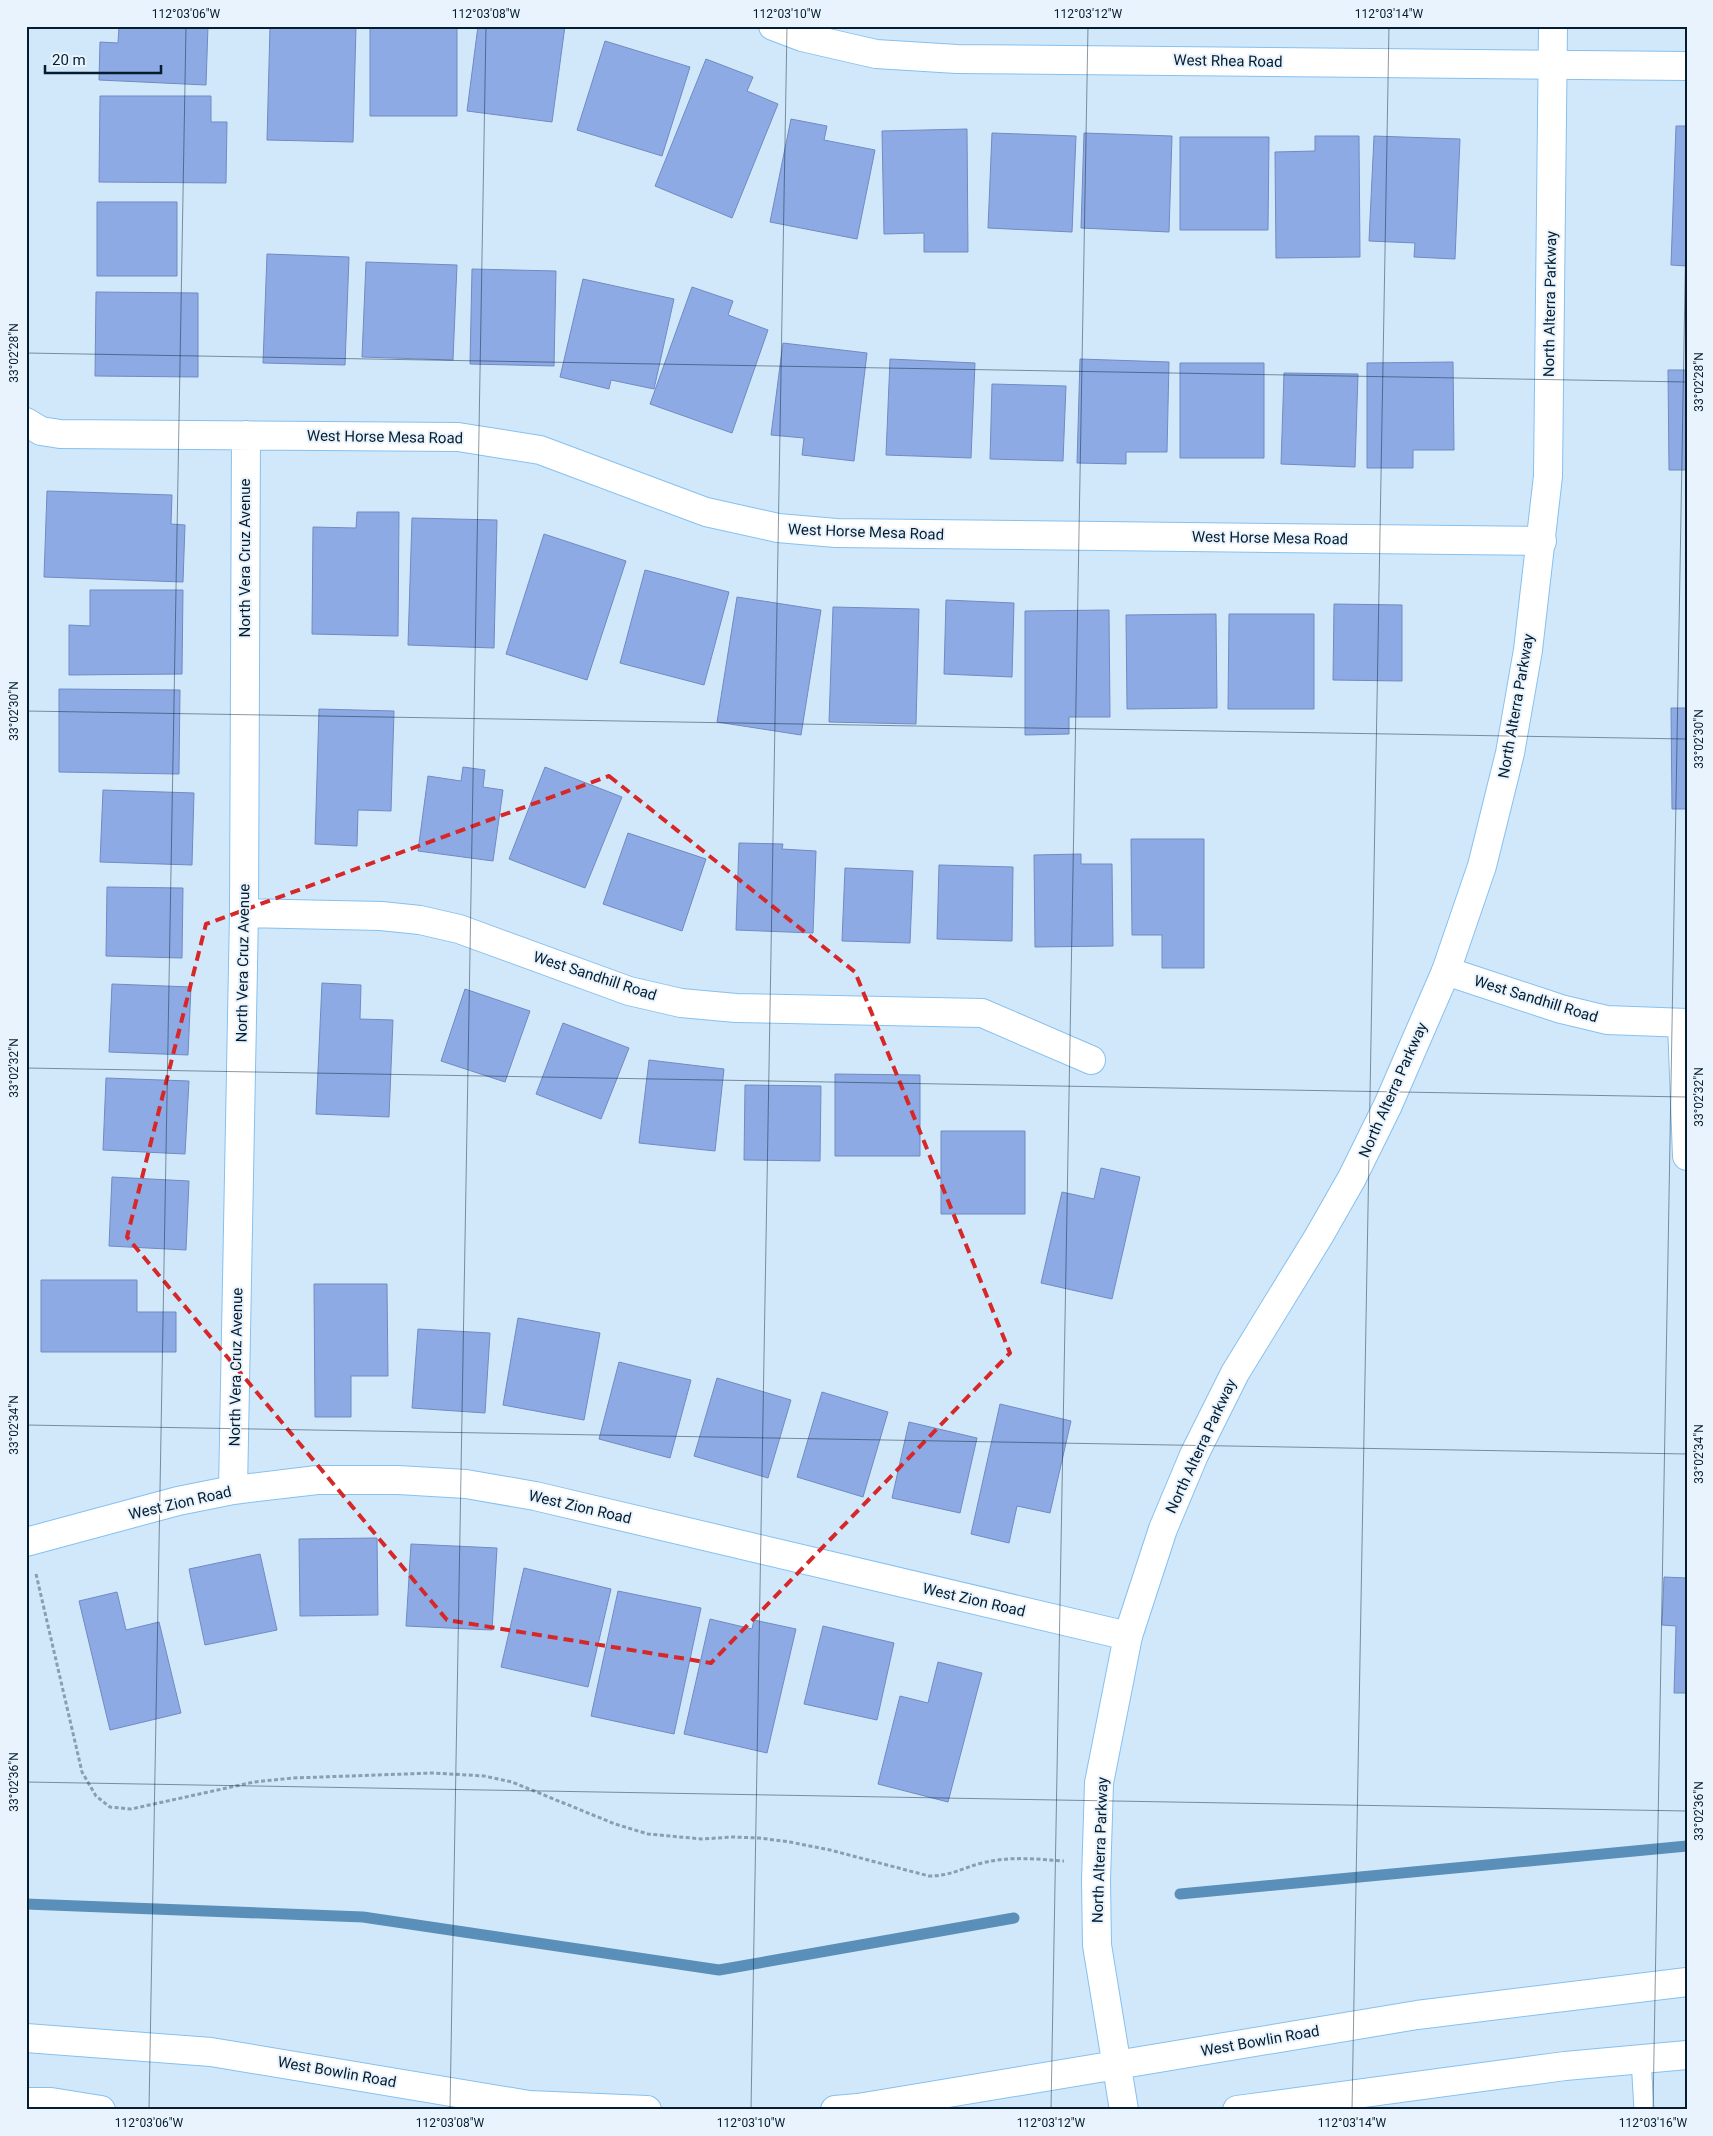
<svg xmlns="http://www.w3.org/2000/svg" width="1713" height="2136" font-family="Roboto,sans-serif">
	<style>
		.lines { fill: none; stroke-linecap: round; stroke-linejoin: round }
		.stream { stroke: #5a8fba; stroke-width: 11 }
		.building { fill: #8daae4; stroke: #6f8bc3 }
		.service-casing { stroke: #86c0ef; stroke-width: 21 }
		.minor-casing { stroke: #86c0ef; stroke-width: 30 }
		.tertiary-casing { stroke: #86c0ef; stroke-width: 30 }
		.path { stroke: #879fb1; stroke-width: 3; stroke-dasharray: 4 2.5; stroke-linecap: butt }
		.service { stroke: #fff; stroke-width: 19 }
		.minor { stroke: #fff; stroke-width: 28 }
		.tertiary { stroke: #fff; stroke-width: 28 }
		.marked { fill: none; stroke: #d62828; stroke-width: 4; stroke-dasharray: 10 6; stroke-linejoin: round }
		.ticks { fill: none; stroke: #051d2e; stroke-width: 1; stroke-opacity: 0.45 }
		.labels { text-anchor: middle; stroke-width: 4; stroke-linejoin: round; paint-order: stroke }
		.street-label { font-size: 15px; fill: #051d2e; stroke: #e8f3fd }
		.neatline { fill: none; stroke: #051d2e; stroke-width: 2 }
		.ticks-label { font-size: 12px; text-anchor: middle; fill: #051d2e }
	</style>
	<rect width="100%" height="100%" fill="#d1e8fb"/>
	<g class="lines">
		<!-- stream -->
		<path class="stream" d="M 1180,1894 L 1687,1846
			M 26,1904 L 363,1917 L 719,1970 L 1014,1918"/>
	</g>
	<!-- building -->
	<path class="building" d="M 119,26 L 208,26 L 206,85 L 99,80 L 100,42 L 118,43 Z
		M 270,26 L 356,26 L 353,142 L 267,140 Z
		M 370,26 L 457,26 L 457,116 L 370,116 Z
		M 478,26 L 565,26 L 552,122 L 467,111 Z
		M 605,41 L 690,67 L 662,156 L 577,130 Z
		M 706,59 L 753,77 L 747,91 L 778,104 L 732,218 L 655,186 Z
		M 100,96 L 211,96 L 211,122 L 227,122 L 226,183 L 99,182 Z
		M 791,119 L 827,126 L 824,140 L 875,150 L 857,239 L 770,222 Z
		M 1676,126 L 1687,126 L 1687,266 L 1671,265 Z
		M 967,129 L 968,252 L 924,252 L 924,233 L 884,234 L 882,131 Z
		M 992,133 L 1076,136 L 1072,232 L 988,228 Z
		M 1084,133 L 1172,136 L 1169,232 L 1081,228 Z
		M 1315,136 L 1359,136 L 1360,257 L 1276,258 L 1275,152 L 1315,151 Z
		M 1374,136 L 1460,139 L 1455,259 L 1414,257 L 1415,243 L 1369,241 Z
		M 1180,137 L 1269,137 L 1268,230 L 1180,230 Z
		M 97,202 L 177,202 L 177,276 L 97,276 Z
		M 267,254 L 349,257 L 345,365 L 263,363 Z
		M 366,262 L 457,265 L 453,360 L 362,357 Z
		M 472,269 L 556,271 L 554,366 L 470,364 Z
		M 583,279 L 674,299 L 654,389 L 611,380 L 609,389 L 560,377 Z
		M 692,287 L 733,301 L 728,315 L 768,330 L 732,433 L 650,404 Z
		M 96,292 L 198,293 L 198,377 L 95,376 Z
		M 783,343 L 867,353 L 854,461 L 802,455 L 804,438 L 771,435 Z
		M 890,359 L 975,363 L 971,458 L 886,455 Z
		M 1080,359 L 1169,362 L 1167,452 L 1126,452 L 1126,464 L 1077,463 Z
		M 1453,362 L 1454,450 L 1413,450 L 1413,468 L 1367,468 L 1367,363 Z
		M 1180,363 L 1264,363 L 1264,458 L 1180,458 Z
		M 1668,370 L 1687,370 L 1687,470 L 1669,470 Z
		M 1284,373 L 1358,374 L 1355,467 L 1281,464 Z
		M 992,384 L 1066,386 L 1063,461 L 990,459 Z
		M 47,491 L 172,495 L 171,524 L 185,525 L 183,582 L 44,577 Z
		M 357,512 L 399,512 L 398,636 L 312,634 L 313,527 L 356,528 Z
		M 412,518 L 497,520 L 494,648 L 408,645 Z
		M 544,534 L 626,561 L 587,680 L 506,654 Z
		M 645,570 L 729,592 L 704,685 L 620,663 Z
		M 90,590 L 183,590 L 182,674 L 69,675 L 69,625 L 90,626 Z
		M 737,597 L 821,610 L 801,735 L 717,722 Z
		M 946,600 L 1014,603 L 1012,677 L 944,674 Z
		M 1334,604 L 1402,605 L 1402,681 L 1333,680 Z
		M 833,607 L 919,609 L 916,724 L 829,722 Z
		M 1109,610 L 1110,717 L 1069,717 L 1069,734 L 1025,735 L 1025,611 Z
		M 1216,614 L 1217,708 L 1127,709 L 1126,615 Z
		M 1229,614 L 1314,614 L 1314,709 L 1228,709 Z
		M 59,689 L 180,690 L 179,774 L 59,772 Z
		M 1671,708 L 1687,708 L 1687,809 L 1672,809 Z
		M 319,709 L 394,711 L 391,811 L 358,810 L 357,846 L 315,844 Z
		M 463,767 L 485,770 L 483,787 L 503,790 L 493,861 L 418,851 L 428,776 L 461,781 Z
		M 545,767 L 622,797 L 585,888 L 509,859 Z
		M 103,790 L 194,793 L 192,865 L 100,862 Z
		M 628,833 L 706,859 L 682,931 L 603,904 Z
		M 1131,839 L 1204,839 L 1204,968 L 1162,968 L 1162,935 L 1132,935 Z
		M 739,843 L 783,844 L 782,849 L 816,851 L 813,933 L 736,930 Z
		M 1081,854 L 1081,864 L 1112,864 L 1113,946 L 1035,947 L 1034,855 Z
		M 939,865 L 1013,867 L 1012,941 L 937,939 Z
		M 845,868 L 913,871 L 910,943 L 842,941 Z
		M 107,887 L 183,888 L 182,958 L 106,956 Z
		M 322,983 L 361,985 L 360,1019 L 393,1020 L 389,1117 L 316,1114 Z
		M 112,984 L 191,987 L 188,1055 L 109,1052 Z
		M 465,989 L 530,1011 L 505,1082 L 441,1061 Z
		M 563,1023 L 629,1048 L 601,1119 L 536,1094 Z
		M 649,1060 L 724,1069 L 715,1151 L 639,1143 Z
		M 835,1074 L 920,1075 L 920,1156 L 835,1156 Z
		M 106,1078 L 189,1081 L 185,1154 L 103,1150 Z
		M 745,1085 L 821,1086 L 820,1161 L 744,1160 Z
		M 941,1131 L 1025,1131 L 1025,1214 L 941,1214 Z
		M 1101,1168 L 1140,1177 L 1112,1299 L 1041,1283 L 1062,1192 L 1094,1199 Z
		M 112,1177 L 189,1181 L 186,1250 L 109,1246 Z
		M 41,1280 L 137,1280 L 137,1312 L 176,1312 L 176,1352 L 41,1352 Z
		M 314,1284 L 387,1284 L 388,1376 L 351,1376 L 351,1417 L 315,1417 Z
		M 518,1318 L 600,1333 L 584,1420 L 503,1405 Z
		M 418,1329 L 490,1333 L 485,1413 L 412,1408 Z
		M 619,1362 L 691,1380 L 670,1458 L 599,1439 Z
		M 717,1378 L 791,1400 L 768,1478 L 694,1456 Z
		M 822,1392 L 888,1412 L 863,1497 L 797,1477 Z
		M 1000,1404 L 1071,1421 L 1050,1513 L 1017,1506 L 1009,1543 L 971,1534 Z
		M 909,1422 L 977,1438 L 960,1513 L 892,1498 Z
		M 377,1538 L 378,1615 L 300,1616 L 299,1539 Z
		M 411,1544 L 497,1548 L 492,1630 L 406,1626 Z
		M 260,1554 L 277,1630 L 205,1645 L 189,1569 Z
		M 524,1568 L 611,1589 L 588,1687 L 501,1667 Z
		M 1664,1577 L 1687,1578 L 1687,1693 L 1674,1693 L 1676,1626 L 1662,1625 Z
		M 618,1591 L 701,1608 L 674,1734 L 591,1716 Z
		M 117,1592 L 126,1630 L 159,1622 L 181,1713 L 110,1730 L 79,1601 Z
		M 710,1619 L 752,1629 L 754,1620 L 796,1629 L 767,1753 L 684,1734 Z
		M 823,1626 L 894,1643 L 877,1720 L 804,1704 Z
		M 938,1662 L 982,1673 L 948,1802 L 878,1784 L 900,1696 L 928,1703 Z"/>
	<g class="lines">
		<!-- service casing -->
		<g class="service-casing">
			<path id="service" d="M 1641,2059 L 1644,2110"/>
		</g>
		<!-- minor casing -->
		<g class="minor-casing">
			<path id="minor" d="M 773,26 L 802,37 L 876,54 L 957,59 L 1687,66
				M 26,422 L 41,431 L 60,434 L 458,437 L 540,450 L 706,512 L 778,528 L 836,533 L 1542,541
				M 244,913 L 381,916 L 420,920 L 459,929 L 629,991 L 681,1003 L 736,1008 L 982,1013 L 1091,1060
				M 1446,971 L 1561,1009 L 1607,1020 L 1687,1023
				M 1682,1023 L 1687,1156
				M 233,1490 L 244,913 L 246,435
				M 26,1542 L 178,1501 L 233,1490 L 317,1480 L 398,1480 L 466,1484 L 535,1496 L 1128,1636"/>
		</g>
		<!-- tertiary casing -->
		<g class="tertiary-casing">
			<path id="tertiary" d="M 26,2038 L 211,2052 L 529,2105 L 647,2110
				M 26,2102 L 51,2102 L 101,2110
				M 835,2110 L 858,2108 L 1417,2015 L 1687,1982
				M 1124,2110 L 1097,1945 L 1096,1880 L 1099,1783 L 1128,1636 L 1163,1529 L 1194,1455 L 1235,1373 L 1319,1236 L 1352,1178 L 1388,1105 L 1446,971 L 1482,866 L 1510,753 L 1528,650 L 1548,476 L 1553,26
				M 1237,2110 L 1565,2066 L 1687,2055"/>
		</g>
		<!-- path -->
		<path class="path" d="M 36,1574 L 82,1772 L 96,1796 L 110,1807 L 131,1809 L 254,1782 L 293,1778 L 433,1773 L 484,1776 L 512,1782 L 615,1824 L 648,1834 L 702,1839 L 733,1837 L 759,1838 L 790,1842 L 830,1850 L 929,1876 C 951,1876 962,1868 982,1863 C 1010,1856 1036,1859 1064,1861"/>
		<!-- service -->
		<use href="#service" class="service"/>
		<!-- minor -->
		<use href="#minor" class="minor"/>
		<!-- tertiary -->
		<use href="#tertiary" class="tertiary"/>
	</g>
	<!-- marked area -->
	<path class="marked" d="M 609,776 L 855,972 L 1010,1353 L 711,1663 L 447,1620 L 127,1237 L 206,924 Z"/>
	<!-- ticks -->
	<path class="ticks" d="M 26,353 L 1687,382M 26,711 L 1687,739M 26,1068 L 1687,1097M 26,1425 L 1687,1454M 26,1782 L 1687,1811M 149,2110 L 186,26M 450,2110 L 486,26M 751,2110 L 787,26M 1051,2110 L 1088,26M 1352,2110 L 1389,26M 1653,2110 L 1687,172"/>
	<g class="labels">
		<!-- street labels -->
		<g class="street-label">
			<text transform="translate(1228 61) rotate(1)" y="5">West Rhea Road</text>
			<text transform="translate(1550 304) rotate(-89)" y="5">North Alterra Parkway</text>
			<text transform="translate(385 437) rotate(1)" y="5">West Horse Mesa Road</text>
			<text transform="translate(866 532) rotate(2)" y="5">West Horse Mesa Road</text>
			<text transform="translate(1270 538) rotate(1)" y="5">West Horse Mesa Road</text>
			<text transform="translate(245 558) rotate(-90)" y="5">North Vera Cruz Avenue</text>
			<text transform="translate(1516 706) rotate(-80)" y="5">North Alterra Parkway</text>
			<text transform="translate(243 963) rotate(-89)" y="5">North Vera Cruz Avenue</text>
			<text transform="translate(595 976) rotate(18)" y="5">West Sandhill Road</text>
			<text transform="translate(1536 999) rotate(17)" y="5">West Sandhill Road</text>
			<text transform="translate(1393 1090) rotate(-66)" y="5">North Alterra Parkway</text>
			<text transform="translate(236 1367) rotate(-89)" y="5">North Vera Cruz Avenue</text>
			<text transform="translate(1201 1446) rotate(-65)" y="5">North Alterra Parkway</text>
			<text transform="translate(180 1503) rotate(-13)" y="5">West Zion Road</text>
			<text transform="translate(580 1507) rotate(13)" y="5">West Zion Road</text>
			<text transform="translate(974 1600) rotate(13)" y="5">West Zion Road</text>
			<text transform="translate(1100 1850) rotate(-88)" y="5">North Alterra Parkway</text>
			<text transform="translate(1260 2041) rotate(-10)" y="5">West Bowlin Road</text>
			<text transform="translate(337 2072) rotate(10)" y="5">West Bowlin Road</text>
		</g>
	</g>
	<!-- border -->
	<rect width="1713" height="2136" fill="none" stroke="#e8f3fd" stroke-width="55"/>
	<!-- scale -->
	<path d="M45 65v8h116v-8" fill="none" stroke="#051d2e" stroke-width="2.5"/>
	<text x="52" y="65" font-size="15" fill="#051d2e" stroke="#e8f3fd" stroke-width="4" paint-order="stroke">20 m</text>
	<rect x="28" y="28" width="1658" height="2080" class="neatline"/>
	<g class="ticks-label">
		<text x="186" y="18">112°03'06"W</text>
		<text x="486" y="18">112°03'08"W</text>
		<text x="787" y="18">112°03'10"W</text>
		<text x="1088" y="18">112°03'12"W</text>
		<text x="1389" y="18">112°03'14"W</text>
		<text transform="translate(14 353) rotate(-90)" y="4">33°02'28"N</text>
		<text transform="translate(1699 382) rotate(-90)" y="4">33°02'28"N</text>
		<text transform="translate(14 711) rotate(-90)" y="4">33°02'30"N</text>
		<text transform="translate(1699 739) rotate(-90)" y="4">33°02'30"N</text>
		<text transform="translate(14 1068) rotate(-90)" y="4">33°02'32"N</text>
		<text transform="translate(1699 1097) rotate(-90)" y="4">33°02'32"N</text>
		<text transform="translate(14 1425) rotate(-90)" y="4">33°02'34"N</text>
		<text transform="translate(1699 1454) rotate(-90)" y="4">33°02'34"N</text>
		<text transform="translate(14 1782) rotate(-90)" y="4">33°02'36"N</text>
		<text transform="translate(1699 1811) rotate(-90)" y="4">33°02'36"N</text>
		<text x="149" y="2127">112°03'06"W</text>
		<text x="450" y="2127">112°03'08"W</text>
		<text x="751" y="2127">112°03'10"W</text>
		<text x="1051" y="2127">112°03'12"W</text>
		<text x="1352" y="2127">112°03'14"W</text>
		<text x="1653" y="2127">112°03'16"W</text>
	</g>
</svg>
